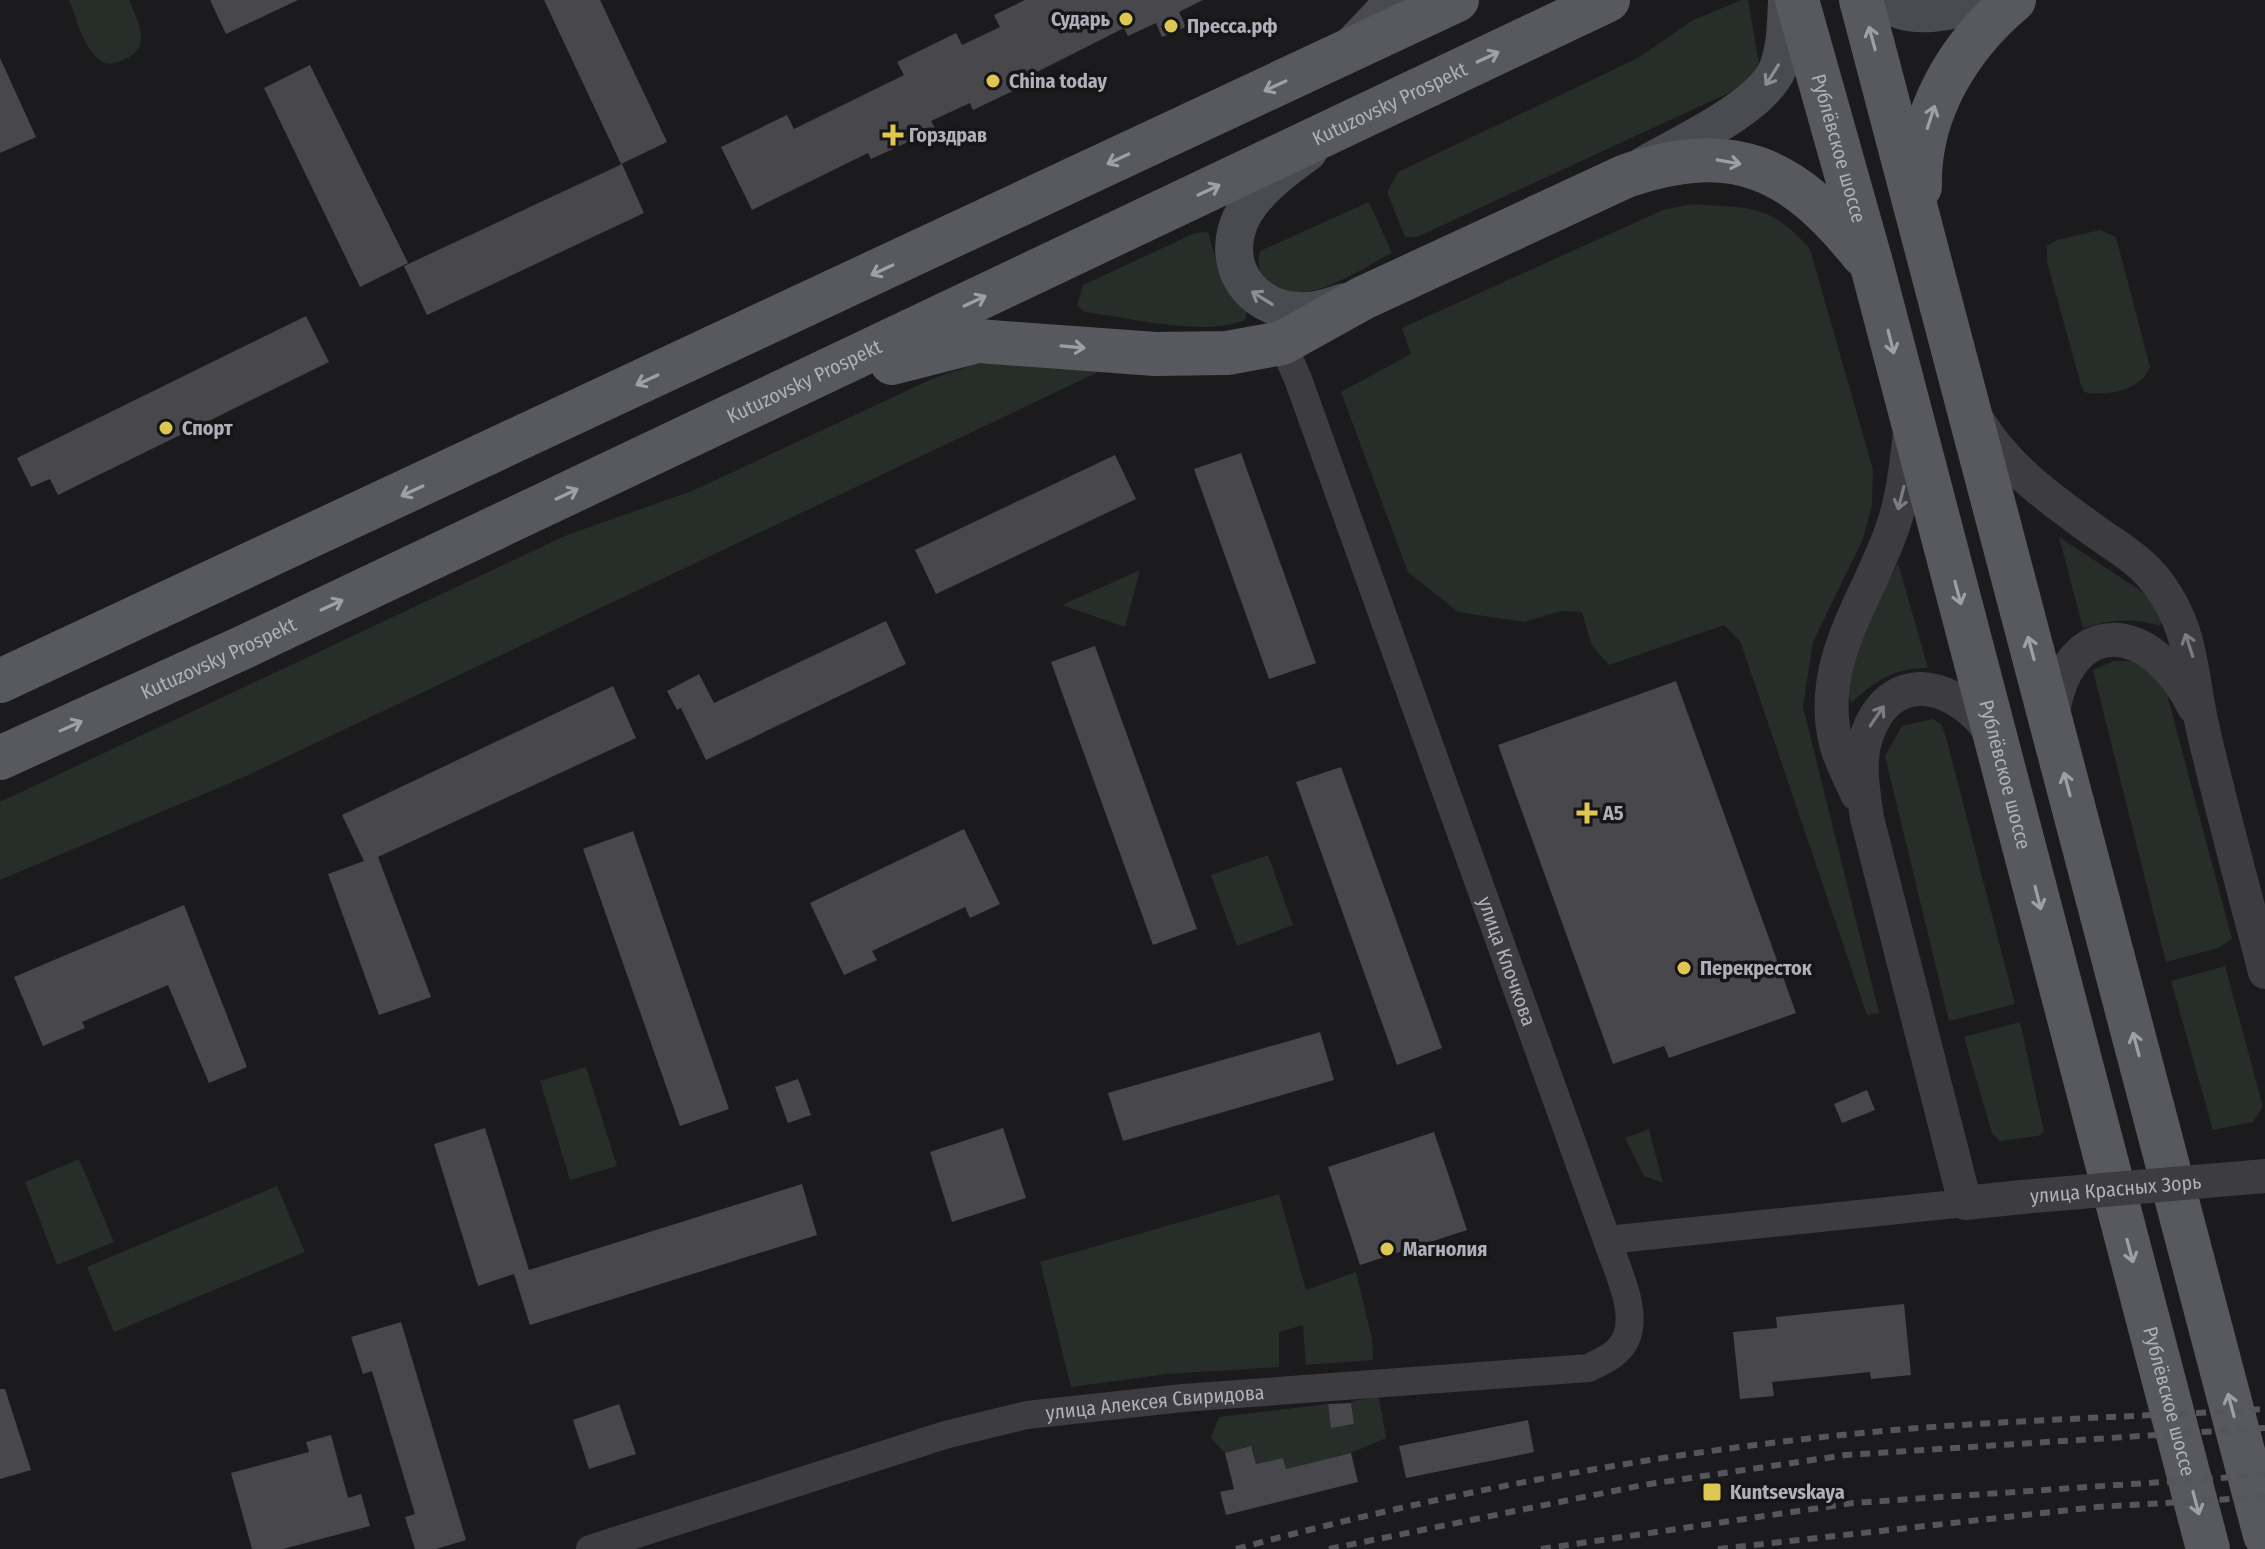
<svg xmlns="http://www.w3.org/2000/svg" width="2265" height="1549" font-family="'Fira Sans Condensed',sans-serif">
	<style>
		.green { fill: #272e29 }
		.building { fill: #48484c }
		.lines { fill: none; stroke-linecap: round; stroke-linejoin: round }
		.minor { stroke: #3c3c41; stroke-width: 28 }
		.tertiary { stroke: #3c3c41; stroke-width: 34 }
		.secondary { stroke: #4a4b51; stroke-width: 38 }
		.primary { stroke: #58595f; stroke-width: 44 }
		.rail { stroke: #55565c; stroke-width: 6; stroke-dasharray: 10 8; stroke-linecap: butt }
		.tertiary-bridge { stroke: #3c3c41; stroke-width: 34 }
		.oneway { stroke: #9e9fa8 }
		.oneway2 { stroke: #8c8d95 }
		.oneway3 { stroke: #7b7c84 }
		.poi-dot { fill: #ddc652; stroke: #161517; stroke-width: 3 }
		.labels { text-anchor: middle; stroke-width: 7; stroke-linejoin: round; paint-order: stroke }
		.poi-label { font-size: 20px; font-weight: bold; fill: #afb0ba; stroke: #161517; text-anchor: start }
		.street-label { font-size: 20px; fill: #afb0ba; stroke: #161517 }
	</style>
	<rect width="100%" height="100%" fill="#1b1a1c"/>
	<!-- green -->
	<path class="green" d="M 69,0 L 129,0 C 138,21 153,47 125,59 C 117,63 109,66 101,61 C 83,49 77,19 69,0 Z
		M 1742,0 L 1748,0 L 1759,64 L 1749,79 L 1735,90 L 1417,237 L 1405,237 L 1387,192 L 1398,172 L 1638,58 L 1693,20 Z
		M 1369,202 L 1392,253 C 1357,270 1301,314 1266,279 C 1257,271 1258,262 1260,251 Z
		M 1692,204 C 1750,209 1769,202 1810,249 L 1873,470 L 1872,505 L 1863,539 L 1813,642 L 1803,707 L 1879,1013 L 1867,1015 L 1741,643 L 1724,625 L 1609,665 L 1592,646 L 1582,612 L 1561,611 L 1524,622 L 1458,612 L 1408,572 L 1341,392 L 1411,354 L 1402,328 L 1663,210 Z
		M 2100,230 L 2116,237 L 2150,367 C 2142,390 2106,397 2084,392 L 2081,385 L 2047,262 L 2047,246 L 2057,240 Z
		M 1208,232 L 1218,267 L 1248,304 L 1245,320 C 1205,337 1129,318 1085,312 L 1077,306 L 1083,285 L 1195,233 Z
		M 1064,363 L 1109,367 L 244,777 L 0,880 L 0,802 L 567,535 L 692,491 L 934,378 L 976,364 Z
		M 2059,537 L 2152,598 L 2162,619 L 2160,626 C 2133,617 2110,620 2083,628 Z
		M 1898,563 L 1928,668 C 1896,667 1875,681 1851,703 C 1836,668 1882,596 1898,563 Z
		M 1140,570 L 1125,627 L 1062,605 Z
		M 2114,661 L 2131,661 L 2163,679 L 2232,939 L 2218,948 L 2166,962 L 2093,670 Z
		M 1933,719 L 1942,725 L 1947,741 L 2015,1004 L 1949,1021 L 1885,756 L 1902,726 Z
		M 1268,855 L 1293,925 L 1237,946 L 1211,875 Z
		M 2225,966 L 2263,1107 L 2253,1122 L 2213,1130 L 2171,981 Z
		M 2020,1022 L 2044,1132 L 2038,1136 L 2000,1141 L 1992,1133 L 1964,1037 Z
		M 586,1067 L 617,1166 L 570,1180 L 540,1081 Z
		M 1649,1129 L 1663,1183 L 1644,1176 L 1625,1138 Z
		M 79,1159 L 114,1242 L 57,1265 L 25,1182 Z
		M 277,1186 L 305,1252 L 114,1332 L 87,1267 Z
		M 1279,1194 L 1306,1290 L 1356,1272 L 1372,1339 L 1373,1360 L 1306,1365 L 1303,1325 L 1279,1332 L 1279,1367 L 1167,1374 L 1071,1387 L 1040,1262 Z
		M 1379,1397 L 1386,1438 L 1351,1453 L 1286,1469 L 1283,1458 L 1256,1464 L 1251,1446 L 1225,1453 L 1211,1438 L 1219,1417 L 1328,1404 L 1331,1427 L 1353,1425 L 1351,1401 Z"/>
	<!-- building -->
	<path class="building" d="M 210,0 L 298,0 L 226,34 Z
		M 544,0 L 600,0 L 667,142 L 621,164 Z
		M 1025,0 L 1203,0 L 1179,12 L 1186,27 L 1162,37 L 1156,23 L 1128,36 L 1124,28 L 1033,74 L 1036,80 L 973,110 L 970,103 L 931,121 L 935,128 L 919,137 L 871,159 L 868,153 L 752,210 L 721,147 L 787,115 L 794,129 L 904,75 L 897,62 L 956,33 L 962,45 L 1000,27 L 994,15 Z
		M 0,58 L 36,137 L 0,153 Z
		M 310,65 L 408,263 L 360,287 L 264,88 Z
		M 622,164 L 644,213 L 427,315 L 404,266 Z
		M 306,316 L 329,362 L 58,495 L 50,479 L 31,487 L 17,458 Z
		M 1241,453 L 1316,663 L 1269,679 L 1194,469 Z
		M 1115,455 L 1136,499 L 936,594 L 915,550 Z
		M 886,621 L 906,664 L 706,760 L 681,708 L 677,710 L 667,691 L 699,674 L 714,703 Z
		M 1095,646 L 1197,929 L 1153,945 L 1051,662 Z
		M 1676,681 L 1796,1013 L 1669,1058 L 1664,1046 L 1613,1064 L 1498,745 Z
		M 613,686 L 636,738 L 378,857 L 431,997 L 379,1015 L 328,874 L 364,861 L 342,815 Z
		M 1341,767 L 1442,1048 L 1397,1065 L 1296,782 Z
		M 964,829 L 1000,904 L 970,918 L 965,907 L 872,951 L 877,960 L 844,975 L 810,903 Z
		M 633,831 L 729,1109 L 680,1126 L 583,849 Z
		M 184,905 L 247,1067 L 209,1083 L 168,985 L 82,1022 L 85,1028 L 43,1046 L 14,977 Z
		M 1320,1032 L 1334,1080 L 1123,1141 L 1108,1093 Z
		M 798,1079 L 811,1115 L 788,1123 L 775,1087 Z
		M 1867,1090 L 1875,1110 L 1842,1123 L 1834,1104 Z
		M 485,1128 L 529,1270 L 802,1184 L 817,1235 L 530,1325 L 514,1274 L 478,1286 L 434,1144 Z
		M 1003,1128 L 1026,1198 L 952,1222 L 930,1152 Z
		M 1434,1132 L 1467,1230 L 1360,1265 L 1328,1167 Z
		M 1904,1304 L 1911,1375 L 1871,1379 L 1870,1372 L 1772,1382 L 1774,1396 L 1740,1399 L 1733,1332 L 1777,1328 L 1776,1317 Z
		M 401,1322 L 466,1540 L 436,1549 L 415,1549 L 405,1517 L 415,1514 L 372,1371 L 363,1374 L 351,1337 Z
		M 0,1389 L 5,1389 L 31,1470 L 0,1479 Z
		M 1351,1403 L 1354,1424 L 1331,1428 L 1328,1404 Z
		M 619,1404 L 636,1454 L 589,1469 L 573,1420 Z
		M 1528,1420 L 1534,1452 L 1406,1478 L 1399,1446 Z
		M 331,1435 L 348,1498 L 361,1494 L 370,1526 L 283,1549 L 252,1549 L 231,1473 L 309,1452 L 306,1442 Z
		M 1251,1446 L 1256,1464 L 1283,1458 L 1286,1469 L 1351,1453 L 1358,1482 L 1226,1515 L 1220,1492 L 1234,1489 L 1225,1453 Z"/>
	<g class="lines">
		<!-- minor -->
		<g class="minor">
			<path id="s1" d="M 1282,343 L 1298,379 L 1607,1240 L 1965,1203"/>
			<path id="s2" d="M 590,1549 L 945,1435 L 1027,1415 L 1183,1398 L 1589,1368 C 1597,1363 1609,1359 1616,1352 C 1647,1325 1617,1271 1607,1240"/>
		</g>
		<!-- tertiary -->
		<path class="tertiary" d="M 1978,421 C 2008,470 2051,499 2096,532 C 2118,547 2141,561 2157,582 C 2193,629 2190,671 2202,725 C 2221,808 2244,890 2265,972
			M 2052,719 C 2066,611 2152,620 2194,707
			M 1992,734 C 1960,686 1894,664 1868,732 C 1857,759 1863,790 1867,818 L 1965,1203 L 2022,1197
			M 1857,794 C 1850,777 1840,760 1836,743 C 1816,663 1867,601 1892,529 C 1903,499 1906,466 1910,433"/>
		<!-- secondary -->
		<path class="secondary" d="M 1883,0 C 1909,24 1958,10 1987,0
			M 1353,44 L 1395,0
			M 1308,152 C 1283,170 1246,197 1237,229 C 1224,274 1257,311 1302,311 C 1316,312 1331,306 1345,302
			M 1643,166 C 1680,144 1762,108 1778,68 C 1786,47 1786,22 1787,0"/>
		<!-- primary -->
		<g class="primary">
			<path id="s3" d="M 1797,0 L 1872,266 L 2208,1549"/>
			<path d="M 1861,0 L 2265,1535"/>
			<path d="M 1920,187 C 1918,113 1959,46 2014,0"/>
			<path d="M 892,363 L 978,341 L 1155,354 L 1227,353 L 1282,343 L 1363,298 L 1626,176 C 1735,139 1793,168 1863,255"/>
			<path d="M 0,681 L 1457,0"/>
			<path id="s4" d="M 0,758 L 244,647 L 1608,0"/>
		</g>
		<!-- rail -->
		<path class="rail" d="M 1236,1549 C 1435,1495 1638,1456 1842,1435 C 1982,1420 2125,1418 2265,1409
			M 1329,1549 L 1643,1485 L 1846,1455 L 2265,1428
			M 1541,1549 L 1853,1503 L 2265,1475
			M 1718,1549 L 2097,1507 L 2265,1497"/>
		<!-- tertiary-bridge -->
		<path class="tertiary-bridge" id="s5" d="M 2022,1197 L 2265,1176"/>
	</g>
	<!-- one-way arrows -->
	<defs><path id="oneway-shaft" d="M-6 0H5M1.5-3L5.5 0L1.5 3" fill="none" stroke-width="1.6" stroke-linecap="round" stroke-linejoin="round" transform="scale(2)"/></defs>
	<g class="oneway">
		<use href="#oneway-shaft" transform="translate(1872 38) rotate(-105)"/>
		<use href="#oneway-shaft" transform="translate(1488 57) rotate(-25)"/>
		<use href="#oneway-shaft" transform="translate(1275 86) rotate(155)"/>
		<use href="#oneway-shaft" transform="translate(1931 117) rotate(-72)"/>
		<use href="#oneway-shaft" transform="translate(1118 159) rotate(155)"/>
		<use href="#oneway-shaft" transform="translate(1729 162) rotate(10)"/>
		<use href="#oneway-shaft" transform="translate(1209 190) rotate(-25)"/>
		<use href="#oneway-shaft" transform="translate(882 270) rotate(155)"/>
		<use href="#oneway-shaft" transform="translate(975 301) rotate(-25)"/>
		<use href="#oneway-shaft" transform="translate(1891 342) rotate(76)"/>
		<use href="#oneway-shaft" transform="translate(1073 347) rotate(5)"/>
		<use href="#oneway-shaft" transform="translate(647 380) rotate(155)"/>
		<use href="#oneway-shaft" transform="translate(412 491) rotate(155)"/>
		<use href="#oneway-shaft" transform="translate(567 494) rotate(-25)"/>
		<use href="#oneway-shaft" transform="translate(1958 593) rotate(75)"/>
		<use href="#oneway-shaft" transform="translate(332 605) rotate(-25)"/>
		<use href="#oneway-shaft" transform="translate(2031 648) rotate(-105)"/>
		<use href="#oneway-shaft" transform="translate(71 726) rotate(-24)"/>
		<use href="#oneway-shaft" transform="translate(2067 784) rotate(-105)"/>
		<use href="#oneway-shaft" transform="translate(2038 898) rotate(76)"/>
		<use href="#oneway-shaft" transform="translate(2136 1044) rotate(-105)"/>
		<use href="#oneway-shaft" transform="translate(2130 1251) rotate(75)"/>
		<use href="#oneway-shaft" transform="translate(2231 1405) rotate(-105)"/>
		<use href="#oneway-shaft" transform="translate(2196 1503) rotate(75)"/>
	</g>
	<g class="oneway2">
		<use href="#oneway-shaft" transform="translate(1772 75) rotate(122)"/>
		<use href="#oneway-shaft" transform="translate(1262 298) rotate(-148)"/>
	</g>
	<g class="oneway3">
		<use href="#oneway-shaft" transform="translate(1901 498) rotate(104)"/>
		<use href="#oneway-shaft" transform="translate(2189 645) rotate(-108)"/>
		<use href="#oneway-shaft" transform="translate(1877 716) rotate(-56)"/>
	</g>
	<!-- markers -->
	<g class="poi-dot">
		<circle cx="1126" cy="19" r="8"/>
		<circle cx="1171" cy="26" r="8"/>
		<circle cx="993" cy="81" r="8"/>
		<path d="M889 123h8v8h8v8h-8v8h-8v-8h-8v-8h8z"/>
		<circle cx="166" cy="428" r="8"/>
		<path d="M1583 801h8v8h8v8h-8v8h-8v-8h-8v-8h8z"/>
		<circle cx="1684" cy="968" r="8"/>
		<circle cx="1387" cy="1249" r="8"/>
		<rect x="1702" y="1482" width="20" height="20" rx="4"/>
	</g>
	<g class="labels">
		<!-- poi labels -->
		<g class="poi-label">
			<text x="1110" y="26" text-anchor="end">Сударь</text>
			<text x="1187" y="33">Пресса.рф</text>
			<text x="1009" y="88">China today</text>
			<text x="909" y="142">Горздрав</text>
			<text x="182" y="435">Спорт</text>
			<text x="1603" y="820">А5</text>
			<text x="1700" y="975">Перекресток</text>
			<text x="1403" y="1256">Магнолия</text>
			<text x="1730" y="1499">Kuntsevskaya</text>
		</g>
		<!-- street labels -->
		<g class="street-label">
			<text dy="7" stroke="none"><textPath href="#s4" startOffset="1536">Kutuzovsky Prospekt</textPath></text>
			<text dy="7" stroke="none"><textPath href="#s3" startOffset="154">Рублёвское шоссе</textPath></text>
			<text dy="7" stroke="none"><textPath href="#s4" startOffset="888">Kutuzovsky Prospekt</textPath></text>
			<text dy="7" stroke="none"><textPath href="#s4" startOffset="240">Kutuzovsky Prospekt</textPath></text>
			<text dy="7" stroke="none"><textPath href="#s3" startOffset="802">Рублёвское шоссе</textPath></text>
			<text dy="7" stroke="none"><textPath href="#s1" startOffset="658">улица Клочкова</textPath></text>
			<text dy="7" stroke="none"><textPath href="#s5" startOffset="94">улица Красных Зорь</textPath></text>
			<text dy="7" stroke="none"><textPath href="#s3" startOffset="1450">Рублёвское шоссе</textPath></text>
			<text dy="7" stroke="none"><textPath href="#s2" startOffset="586">улица Алексея Свиридова</textPath></text>
		</g>
	</g>
</svg>
